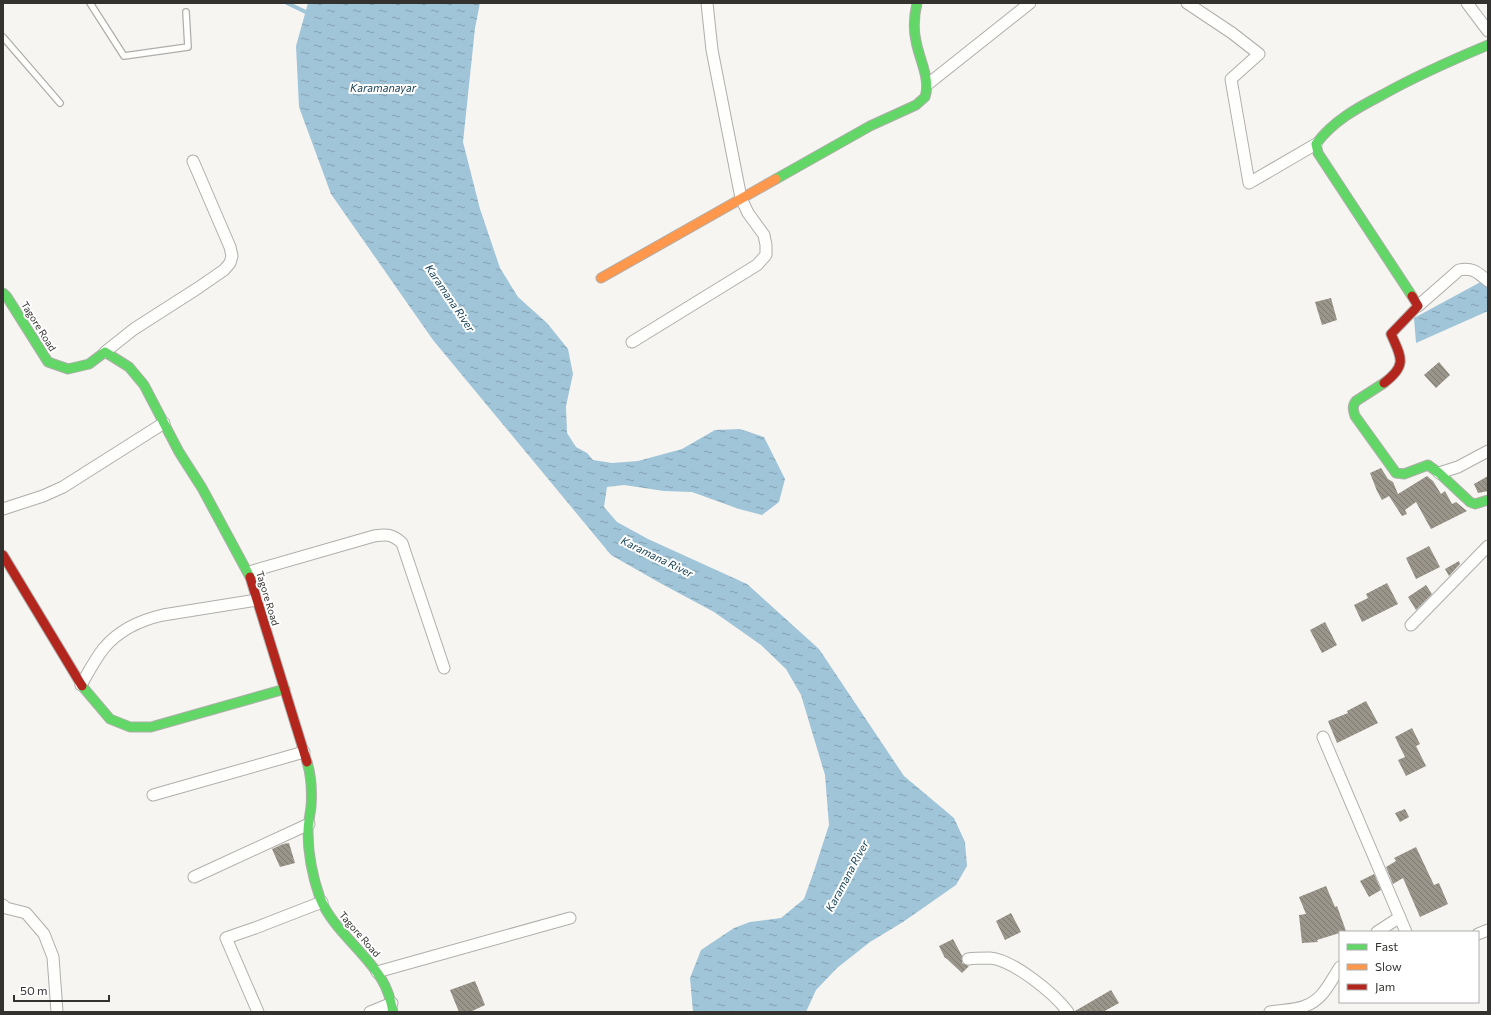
<svg xmlns="http://www.w3.org/2000/svg" width="1491" height="1015" font-family="Commissioner,sans-serif">
	<style>
		.water { fill: url(#water-ripples) }
		.lines { fill: none; stroke-linecap: round; stroke-linejoin: round }
		.stream { stroke: #a0c4d8; stroke-width: 4 }
		.building { fill: url(#building-back-hatch) }
		.lane-casing { stroke: #afaeab; stroke-width: 8 }
		.street-casing { stroke: #afaeab; stroke-width: 13 }
		.fast-casing { stroke: #afaeab; stroke-width: 11 }
		.slow-casing { stroke: #afaeab; stroke-width: 11 }
		.jam-casing { stroke: #afaeab; stroke-width: 11 }
		.lane { stroke: #fefefd; stroke-width: 5.5 }
		.street { stroke: #fefefd; stroke-width: 11 }
		.fast { stroke: #63d668; stroke-width: 9 }
		.slow { stroke: #ff974d; stroke-width: 9 }
		.jam { stroke: #b3261e; stroke-width: 9 }
		.labels { text-anchor: middle; stroke-width: 4; stroke-linejoin: round; paint-order: stroke }
		.street-label { font-size: 10px; fill: #33322f; stroke: #fff }
		.water-label { font-size: 11px; font-style: italic; fill: #1a455b; stroke: #fff }
	</style>
	<defs>
		<pattern id="water-ripples" width="26" height="14" patternUnits="userSpaceOnUse"><rect width="26" height="14" fill="#a0c4d8"/><path d="M2 4q2-2 4 0t4 0M15 11q2-2 4 0t4 0" fill="none" stroke="#83a0b0"/></pattern>
		<pattern id="building-back-hatch" width="6" height="6" patternUnits="userSpaceOnUse"><rect width="6" height="6" fill="#99958a"/><path d="M-1 5l2 2M0 0l6 6M5-1l2 2" fill="none" stroke="#7d7a71"/></pattern>
	</defs>
	<rect width="100%" height="100%" fill="#f7f5f1"/>
	<!-- water -->
	<path class="water" d="M 308,3 L 480,3 L 475,28 L 463,142 L 480,209 L 500,268 L 518,297 L 547,323 L 568,349 L 573,374 L 566,406 L 567,433 L 576,447 L 587,453 L 593,460 L 612,463 L 638,461 L 682,449 L 715,430 L 740,429 L 764,437 L 785,479 L 779,502 L 762,515 L 739,509 L 692,492 L 664,491 L 624,485 L 607,487 L 604,507 L 617,522 L 648,539 L 747,584 L 819,649 L 904,776 L 954,818 L 965,842 L 967,866 L 956,885 L 903,922 L 870,942 L 837,968 L 816,990 L 806,1012 L 693,1012 L 690,978 L 701,950 L 734,928 L 750,922 L 781,918 L 804,899 L 814,871 L 829,825 L 825,775 L 801,695 L 786,669 L 761,645 L 714,612 L 660,583 L 611,555 L 433,340 L 331,194 L 299,107 L 296,46 Z
		M 1488,278 L 1488,311 L 1416,343 L 1414,318 Z"/>
	<g class="lines">
		<!-- stream -->
		<path class="stream" d="M 287,3 L 310,14"/>
	</g>
	<!-- building -->
	<path class="building" d="M 1331,298 L 1337,320 L 1322,325 L 1315,302 Z
		M 1439,362 L 1450,375 L 1436,388 L 1424,375 Z
		M 1381,468 L 1388,479 L 1393,482 L 1398,494 L 1427,476 L 1433,481 L 1441,494 L 1445,491 L 1452,504 L 1456,502 L 1467,511 L 1431,529 L 1416,502 L 1405,510 L 1407,514 L 1402,516 L 1389,496 L 1382,500 L 1377,491 L 1370,473 Z
		M 1488,476 L 1488,491 L 1478,493 L 1474,484 Z
		M 1429,546 L 1440,567 L 1416,579 L 1406,558 Z
		M 1459,561 L 1460,564 L 1449,576 L 1445,569 Z
		M 1387,583 L 1398,604 L 1362,622 L 1354,605 L 1368,598 L 1366,594 Z
		M 1426,585 L 1432,594 L 1416,610 L 1408,597 Z
		M 1325,622 L 1337,645 L 1322,653 L 1310,630 Z
		M 1366,701 L 1378,723 L 1337,743 L 1328,721 L 1348,713 L 1347,711 Z
		M 1412,728 L 1420,744 L 1416,746 L 1426,766 L 1406,776 L 1398,760 L 1405,757 L 1395,737 Z
		M 1405,809 L 1409,817 L 1400,822 L 1395,813 Z
		M 289,843 L 295,863 L 280,867 L 272,849 L 283,844 Z
		M 1416,847 L 1434,885 L 1439,883 L 1448,904 L 1420,917 L 1403,878 L 1393,884 L 1386,867 L 1396,861 L 1394,858 Z
		M 1374,874 L 1381,890 L 1369,897 L 1360,881 Z
		M 1326,886 L 1335,907 L 1337,906 L 1346,931 L 1317,940 L 1318,942 L 1302,943 L 1299,915 L 1306,914 L 1299,897 Z
		M 1011,913 L 1021,932 L 1005,940 L 996,921 Z
		M 953,939 L 962,956 L 962,963 L 969,966 L 962,973 L 946,958 L 945,958 L 939,946 Z
		M 475,981 L 485,1005 L 470,1012 L 459,1012 L 450,990 Z
		M 1111,990 L 1119,1003 L 1103,1012 L 1075,1012 L 1075,1011 Z"/>
	<g class="lines">
		<!-- lane casing -->
		<g class="lane-casing">
			<path id="lane" d="M 90,3 L 124,56 L 188,47 L 186,12
				M 3,37 L 60,103"/>
		</g>
		<!-- street casing -->
		<g class="street-casing">
			<path id="street" d="M 1187,3 L 1232,33 L 1259,54 L 1231,79 L 1249,183 L 1316,144
				M 1467,3 L 1488,31
				M 928,84 L 1030,3
				M 1418,306 L 1459,270 C 1473,267 1478,273 1488,281
				M 632,342 L 757,265 L 766,255 L 766,245 L 764,235 L 748,213 L 741,198 L 712,50 L 707,3
				M 105,352 L 134,329 L 198,288 L 224,270 L 230,263 L 232,256 L 230,247 L 193,161
				M 1439,473 L 1458,467 L 1488,451
				M 3,509 L 43,496 L 63,487 L 164,423
				M 249,572 L 374,536 C 387,534 392,534 402,543 L 444,668
				M 1411,625 L 1488,546
				M 81,685 C 88,673 95,659 104,648 C 119,630 141,620 163,615 L 257,600
				M 1323,737 L 1406,932
				M 153,795 L 304,752
				M 194,877 L 309,824
				M 3,905 L 6,908 L 26,913 L 44,934 L 53,957 L 57,1012
				M 1377,932 L 1400,917
				M 1478,934 L 1488,930
				M 968,959 C 975,958 983,958 990,958 C 1013,960 1054,993 1068,1012
				M 377,972 L 570,918
				M 258,1012 L 226,938 L 255,928 L 322,902
				M 370,1012 L 392,1003
				M 1270,1012 C 1281,1010 1295,1010 1305,1006 C 1323,1000 1330,982 1340,967"/>
		</g>
		<!-- fast casing -->
		<g class="fast-casing">
			<path id="fast" d="M 776,179 L 870,126 L 916,105 L 925,97 C 931,79 919,59 916,41 C 913,28 914,16 917,3
				M 3,293 L 7,297 L 48,362 L 68,369 L 89,364 L 105,352 L 129,367 L 144,385 L 179,452 L 202,488 L 250,577
				M 1412,296 L 1318,153 L 1316,144 C 1333,121 1357,108 1382,95 C 1416,76 1452,60 1488,45
				M 1384,383 L 1356,401 C 1352,406 1353,410 1355,416 L 1396,473 L 1404,474 L 1428,465 L 1439,473 L 1470,502 L 1475,504 L 1488,500
				M 82,686 L 110,719 L 130,727 L 151,727 L 285,689
				M 307,762 C 311,775 312,793 311,807 C 310,815 308,824 308,832 C 308,853 313,878 320,898 C 333,930 365,951 382,980 C 388,990 391,1001 393,1012"/>
		</g>
		<!-- slow casing -->
		<g class="slow-casing">
			<path id="slow" d="M 601,278 L 776,179"/>
		</g>
		<!-- jam casing -->
		<g class="jam-casing">
			<path id="jam" d="M 1384,383 C 1408,365 1401,357 1391,334 L 1418,306 L 1412,296
				M 3,555 L 82,686
				M 250,577 L 307,762"/>
		</g>
		<!-- lane -->
		<use href="#lane" class="lane"/>
		<!-- street -->
		<use href="#street" class="street"/>
		<!-- fast -->
		<use href="#fast" class="fast"/>
		<!-- slow -->
		<use href="#slow" class="slow"/>
		<!-- jam -->
		<use href="#jam" class="jam"/>
	</g>
	<g class="labels">
		<!-- street labels -->
		<g class="street-label">
			<text transform="translate(39 326) rotate(58)" y="4">Tagore Road</text>
			<text transform="translate(268 598) rotate(73)" y="4">Tagore Road</text>
			<text transform="translate(360 934) rotate(49)" y="4">Tagore Road</text>
		</g>
		<!-- water labels -->
		<g class="water-label">
			<text x="383" y="92">Karamanayar</text>
			<text transform="translate(450 298) rotate(56)" y="4">Karamana River</text>
			<text transform="translate(657 557) rotate(26)" y="4">Karamana River</text>
			<text transform="translate(847 876) rotate(-62)" y="4">Karamana River</text>
		</g>
	</g>
	<!-- border -->
	<rect width="1491" height="1015" fill="none" stroke="#33322f" stroke-width="8"/>
	<!-- legend -->
	<rect x="1339" y="931" width="140" height="72" fill="#ffffff" stroke="#adadac"/>
	<rect x="1347" y="944" width="20" height="6" fill="#63d668" stroke="#adadac"/>
	<text x="1375" y="951" font-size="12" fill="#33322f">Fast</text>
	<rect x="1347" y="964" width="20" height="6" fill="#ff974d" stroke="#adadac"/>
	<text x="1375" y="971" font-size="12" fill="#33322f">Slow</text>
	<rect x="1347" y="984" width="20" height="6" fill="#b3261e" stroke="#adadac"/>
	<text x="1375" y="991" font-size="12" fill="#33322f">Jam</text>
	<!-- scale -->
	<path d="M14 995v6h95v-6" fill="none" stroke="#33322f" stroke-width="2"/>
	<text x="20" y="995" font-size="12" fill="#33322f" stroke="#ffffff" stroke-width="3" paint-order="stroke">50 m</text>
</svg>
